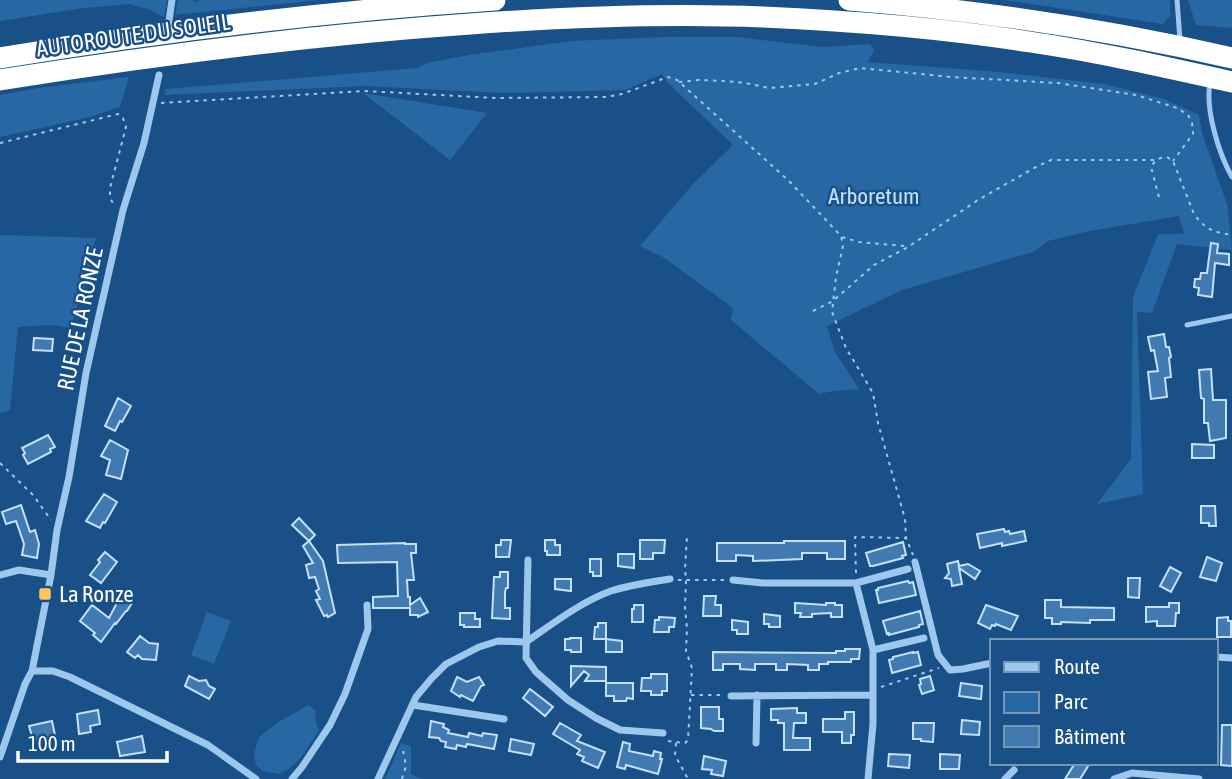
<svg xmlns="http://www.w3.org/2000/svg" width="1232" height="779" font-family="'Asap Condensed',sans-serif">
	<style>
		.green { fill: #2768a4 }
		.building { fill: #407ab0; stroke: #c4e0fa; stroke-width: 2 }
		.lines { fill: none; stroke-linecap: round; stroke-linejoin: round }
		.path { stroke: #9ec7ed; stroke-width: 2; stroke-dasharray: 3.5 5; stroke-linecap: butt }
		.lane { stroke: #9ec7ed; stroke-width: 5 }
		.street { stroke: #9ec7ed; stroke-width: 7 }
		.highway { stroke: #fff; stroke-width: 21 }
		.poi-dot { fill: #ffc45a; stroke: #185087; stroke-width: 2.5 }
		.labels { text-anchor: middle; stroke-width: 5; stroke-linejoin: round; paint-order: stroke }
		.street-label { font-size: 23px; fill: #fff; stroke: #185087 }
		.park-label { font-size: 23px; fill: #c4e0fa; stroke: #185087 }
		.poi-label { font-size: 23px; fill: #fff; stroke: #185087; text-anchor: start }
	</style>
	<rect width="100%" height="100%" fill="#185087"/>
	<!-- green -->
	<path class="green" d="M 0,0 L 167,0 L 164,17 L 151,10 L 130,4 L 84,8 L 0,21 Z
		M 178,0 L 193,0 L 194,2 L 203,0 L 319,0 L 175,15 Z
		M 1004,0 L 1170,0 L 1170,16 L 1163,24 Z
		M 1188,0 L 1232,0 L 1232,28 L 1196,25 Z
		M 664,37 L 737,37 L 823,47 L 870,44 L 874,51 L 867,62 L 999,72 L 1104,84 L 1164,99 L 1199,115 L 1202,133 L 1227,204 L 1232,250 L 1177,244 L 1152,313 L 1137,312 L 1143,494 L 1097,504 L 1131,459 L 1133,297 L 1158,234 L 1184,234 L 1179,216 L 1090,231 L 1048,241 L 1033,252 L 902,290 L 827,326 L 835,352 L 859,389 L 833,391 L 819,394 L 731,320 L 733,308 L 663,257 L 640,246 L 693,184 L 733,145 L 667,82 L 662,74 L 625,90 L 503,93 L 364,86 L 164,95 L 166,89 L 417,68 L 427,63 L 469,55 L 571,41 Z
		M 129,77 L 120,107 L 86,118 L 0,137 L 0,95 L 38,88 Z
		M 363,93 L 487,113 L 450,160 Z
		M 0,235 L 96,238 L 90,257 L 96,265 L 92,277 L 80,295 L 77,309 L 70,328 L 51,325 L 18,327 L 10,410 L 0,414 Z
		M 207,612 L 231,621 L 214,664 L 191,655 Z
		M 309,705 L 316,711 L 315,719 L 319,731 L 300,759 L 289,769 L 279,774 L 263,771 L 256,765 L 254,754 L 259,737 L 280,721 Z
		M 401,743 L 411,746 L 411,774 L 422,779 L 385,779 Z"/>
	<!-- building -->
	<path class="building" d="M 1211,243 L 1218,244 L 1217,253 L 1229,254 L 1229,265 L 1215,263 L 1212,297 L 1198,295 L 1199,288 L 1194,287 L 1195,279 L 1200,279 L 1201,273 L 1207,273 Z
		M 1164,334 L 1166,347 L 1169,347 L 1171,357 L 1169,358 L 1171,377 L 1165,378 L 1167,397 L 1151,399 L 1148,372 L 1158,371 L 1154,350 L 1151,351 L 1148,337 Z
		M 34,338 L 53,339 L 52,351 L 33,350 Z
		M 1211,369 L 1213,400 L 1226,400 L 1226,438 L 1210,441 L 1208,423 L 1204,423 L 1204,399 L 1201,398 L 1199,370 Z
		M 118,398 L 131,406 L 122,422 L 120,421 L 115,431 L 105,426 Z
		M 48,435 L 55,447 L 50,449 L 51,452 L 28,464 L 23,455 L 25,453 L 22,448 Z
		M 110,440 L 128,450 L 121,479 L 106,475 L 110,460 L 101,456 Z
		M 1192,444 L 1214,445 L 1214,458 L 1192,458 Z
		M 104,494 L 117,502 L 105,523 L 103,522 L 100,528 L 86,521 Z
		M 21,505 L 30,532 L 35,530 L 39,544 L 37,558 L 22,555 L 24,544 L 16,521 L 6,524 L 2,512 Z
		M 1201,506 L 1215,506 L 1216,526 L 1209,526 L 1209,523 L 1201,523 Z
		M 299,518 L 315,535 L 309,541 L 292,525 Z
		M 1004,529 L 1005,532 L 1009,531 L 1010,534 L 1024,531 L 1026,541 L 1002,546 L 1002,543 L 980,548 L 977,534 Z
		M 501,540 L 511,540 L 509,557 L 496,557 L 496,545 L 501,545 Z
		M 545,540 L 555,540 L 555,545 L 560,545 L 560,555 L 547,555 L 547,551 L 545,551 Z
		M 640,540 L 665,540 L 664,553 L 653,553 L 653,559 L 640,559 Z
		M 309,541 L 323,561 L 335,613 L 328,617 L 327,615 L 324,616 L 316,600 L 320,599 L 316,591 L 319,589 L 315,577 L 309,578 L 306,565 L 313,563 L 303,546 Z
		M 784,541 L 845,541 L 845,559 L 827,559 L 827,553 L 802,553 L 802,559 L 753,561 L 753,556 L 736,555 L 736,561 L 717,561 L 717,543 L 784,543 Z
		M 903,542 L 906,555 L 902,556 L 903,558 L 873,566 L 870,566 L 866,553 Z
		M 405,543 L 405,544 L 416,544 L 416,553 L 411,553 L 414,580 L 407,580 L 408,597 L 410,597 L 410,605 L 420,598 L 428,612 L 418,617 L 418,615 L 410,615 L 410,608 L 373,608 L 373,597 L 398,596 L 397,562 L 338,563 L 337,545 Z
		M 105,552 L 117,562 L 101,583 L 90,575 L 100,562 L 98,560 Z
		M 618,554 L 634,554 L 634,568 L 618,566 Z
		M 1207,557 L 1222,563 L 1216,581 L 1200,577 Z
		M 590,559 L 601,559 L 601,576 L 593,576 L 593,572 L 590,572 Z
		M 958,561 L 959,566 L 968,564 L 980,571 L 975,579 L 959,568 L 962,584 L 952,586 L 951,579 L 945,578 L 949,573 L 947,564 Z
		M 1170,567 L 1181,573 L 1171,592 L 1160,586 Z
		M 500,572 L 508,572 L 508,588 L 506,588 L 505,592 L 505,608 L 510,608 L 510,619 L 492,618 L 494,577 L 500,577 Z
		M 1128,578 L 1140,578 L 1139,598 L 1128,597 Z
		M 555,579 L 571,579 L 571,591 L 555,589 Z
		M 908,581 L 909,583 L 913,582 L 916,595 L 879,603 L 876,590 L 878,590 L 878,588 Z
		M 704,596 L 716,596 L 715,605 L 721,605 L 721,616 L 703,616 Z
		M 120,597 L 132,603 L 127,611 L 126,611 L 116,624 L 115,623 L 101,642 L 93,635 L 95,633 L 80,621 L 92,605 L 109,618 Z
		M 1045,600 L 1061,600 L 1061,607 L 1114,608 L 1114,620 L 1090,620 L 1090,623 L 1061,622 L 1061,624 L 1052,624 L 1052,618 L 1045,618 Z
		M 795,603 L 826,605 L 826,603 L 835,603 L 835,605 L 842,605 L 842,617 L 831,617 L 831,613 L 812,614 L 812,617 L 800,617 L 801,613 L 795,613 Z
		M 1169,603 L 1179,603 L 1179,613 L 1176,613 L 1175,626 L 1157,626 L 1157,621 L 1146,622 L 1146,607 L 1169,607 Z
		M 634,605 L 643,605 L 643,622 L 632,622 L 632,609 L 634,609 Z
		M 986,605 L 1018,616 L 1011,630 L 996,624 L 995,626 L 992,625 L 990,629 L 978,623 Z
		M 920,611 L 923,624 L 919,625 L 919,627 L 889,635 L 889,633 L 887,634 L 883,621 Z
		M 460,613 L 475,613 L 475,619 L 480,619 L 480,627 L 464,627 L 464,625 L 460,625 Z
		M 764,614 L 780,616 L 780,627 L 769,627 L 769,624 L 764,624 Z
		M 659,617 L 675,618 L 674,627 L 669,627 L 669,632 L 654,632 L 655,620 L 659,620 Z
		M 1228,617 L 1228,621 L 1231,621 L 1231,637 L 1217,637 L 1217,618 Z
		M 732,620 L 748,622 L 748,634 L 737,634 L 737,630 L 732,630 Z
		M 598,623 L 606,623 L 606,639 L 622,641 L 622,652 L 606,652 L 606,639 L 594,639 L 595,627 L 598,627 Z
		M 140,636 L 149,643 L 158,644 L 156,660 L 142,659 L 138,655 L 135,658 L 127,652 Z
		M 570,638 L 581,638 L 581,652 L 571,652 L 571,650 L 565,650 L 565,639 L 570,639 Z
		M 845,649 L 860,649 L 859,659 L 851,659 L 851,662 L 828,662 L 828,664 L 819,664 L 819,670 L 808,670 L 808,665 L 787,664 L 787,670 L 776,670 L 776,664 L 755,664 L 755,670 L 740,669 L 740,664 L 723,664 L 723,670 L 713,670 L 713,652 L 836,653 L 836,651 L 845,651 Z
		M 913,652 L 913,653 L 918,652 L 921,665 L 892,673 L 889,660 L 893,659 L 893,657 Z
		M 571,666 L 606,667 L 606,681 L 585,681 L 589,675 L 584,671 L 571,686 Z
		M 651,674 L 667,674 L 667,691 L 662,691 L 662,695 L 651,695 L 651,691 L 641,691 L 642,678 L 651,678 Z
		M 189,676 L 199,681 L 206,680 L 209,686 L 215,689 L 209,699 L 185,686 Z
		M 930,676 L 934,690 L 922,694 L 919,685 L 921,684 L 920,679 Z
		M 457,677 L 467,682 L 479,677 L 484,685 L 481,686 L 473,701 L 461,695 L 460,697 L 451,691 Z
		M 606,683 L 633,683 L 633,699 L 627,698 L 626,701 L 614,701 L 614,696 L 606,696 Z
		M 961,683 L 982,686 L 981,699 L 959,696 Z
		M 530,689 L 553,707 L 545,716 L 523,698 Z
		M 701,707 L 719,707 L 719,719 L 723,719 L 723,731 L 714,731 L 711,729 L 701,728 Z
		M 797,708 L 797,713 L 806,713 L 806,723 L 794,723 L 793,738 L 810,738 L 810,750 L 784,750 L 784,723 L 778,723 L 778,720 L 771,720 L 771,709 Z
		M 98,710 L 100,724 L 90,726 L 91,732 L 79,734 L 77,714 Z
		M 845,712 L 854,712 L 854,735 L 851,735 L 851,743 L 842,743 L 842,732 L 823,732 L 823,719 L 845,719 Z
		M 962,720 L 980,722 L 979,735 L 961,734 Z
		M 52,721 L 55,735 L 33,740 L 29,726 Z
		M 431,721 L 444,724 L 443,727 L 449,730 L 448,733 L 468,737 L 469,733 L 482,736 L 483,733 L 497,735 L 494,749 L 467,744 L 466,747 L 457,745 L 456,749 L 445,747 L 446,742 L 441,741 L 439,738 L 429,737 Z
		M 560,723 L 581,735 L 577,741 L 605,752 L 598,768 L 582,761 L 584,757 L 577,754 L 580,750 L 553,734 Z
		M 913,723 L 934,723 L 933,742 L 921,741 L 921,739 L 913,739 Z
		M 1222,725 L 1232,725 L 1232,766 L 1221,765 Z
		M 142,736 L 145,752 L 120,756 L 117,742 Z
		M 511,739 L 534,744 L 531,755 L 509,751 Z
		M 623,742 L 630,744 L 629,751 L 653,756 L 654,751 L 661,753 L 660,759 L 662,759 L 658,774 L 626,765 L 625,769 L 617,767 Z
		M 889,754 L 910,755 L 909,768 L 888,766 Z
		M 940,754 L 960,755 L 959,769 L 940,769 Z
		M 704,756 L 726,761 L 723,776 L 711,774 L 712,770 L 702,769 Z
		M 1075,763 L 1090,763 L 1080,779 L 1065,779 Z"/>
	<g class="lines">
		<!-- path -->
		<path class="path" d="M 679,82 L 699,80 L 726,81 L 745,83 L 769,88 L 815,84 L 839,73 L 860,68 L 951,77 L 1058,83 L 1136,95 L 1177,108 L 1188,115 L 1192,123 L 1193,134 L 1173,161
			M 161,103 L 365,91 L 495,98 L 606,97 L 622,94 L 668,77 L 677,80 L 789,181 L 841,236 L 843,246 L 836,277 L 832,312 L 846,348 L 873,393 L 878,423 L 905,519 L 906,538 L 913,555
			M 0,143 L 118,114 L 123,118 L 126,127 L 110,188 L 110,198 L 114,205
			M 1159,197 L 1151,167 C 1155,160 1158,158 1167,157 L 1173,161 L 1194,214 C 1206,230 1213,232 1232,235
			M 842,237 L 859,242 L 905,246
			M 813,311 L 833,301 L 874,265 L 908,247 L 978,200 L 1034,168 L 1051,160 L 1155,160
			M 0,463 L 33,495 L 51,520
			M 856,573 L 855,537 L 905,538
			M 678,580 L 725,580
			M 881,687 L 939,668
			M 691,695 L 721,695
			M 668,741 L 685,743 L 688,740 L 692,668 L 686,651 L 687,628 L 685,608 L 686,580 L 685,569 L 687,536
			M 676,743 L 675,755 L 688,779
			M 402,779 L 406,766 L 403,750"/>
		<!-- lane -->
		<path class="lane" d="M 1177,0 L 1180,40
			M 1210,83 C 1205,110 1219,154 1232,177
			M 1187,325 L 1232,316"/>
		<!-- street -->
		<path class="street" d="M 169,21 L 172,0
			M 528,560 L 526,658 L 536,672 L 568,700 L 596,718 L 620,730 L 663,733
			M 915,562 L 938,655 L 950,670 L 963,669 L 992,663
			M 0,575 L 19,570 L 51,575
			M 733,580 L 763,583 L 856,583 L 908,569
			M 856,583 L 873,650 L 873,724 L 868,779
			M 526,642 C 551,625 582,601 611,591 C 630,585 650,582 670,579
			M 873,650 L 924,638
			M 1216,657 L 1232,658
			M 32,671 L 53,671 L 70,677 L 208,745 L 256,779
			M 731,696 L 873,695
			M 413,705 L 504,719
			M 756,743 L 757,695
			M 0,757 L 25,684 L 32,671 L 51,575 L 57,530 L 69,477 L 86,373 L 123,210 L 144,143 L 159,75
			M 292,779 L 302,767 L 330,725 L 345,694 L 368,629 L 367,605
			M 378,779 L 416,697 L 431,679 L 446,664 L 479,647 L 498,641 L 526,642
			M 1005,779 L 1014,770
			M 1114,779 L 1132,773 L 1199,779"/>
		<!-- highway -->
		<path class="highway" d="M 849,0 C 978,10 1106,29 1232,58
			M 0,58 C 164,31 329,11 495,0
			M 0,80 C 156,55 313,35 470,24 C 568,17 666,13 763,17 C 852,21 942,28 1030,42 C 1098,52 1165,67 1232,82"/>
	</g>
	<!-- markers -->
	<rect class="poi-dot" x="38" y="587" width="14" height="14" rx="3.5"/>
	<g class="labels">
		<!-- street labels -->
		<g class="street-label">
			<text transform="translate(133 35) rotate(-8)" y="8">AUTOROUTE DU SOLEIL</text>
			<text transform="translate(80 319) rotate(-78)" y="8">RUE DE LA RONZE</text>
		</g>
		<!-- park labels -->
		<g class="park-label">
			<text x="874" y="204">Arboretum</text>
		</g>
		<!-- poi labels -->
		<g class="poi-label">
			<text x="59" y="602">La Ronze</text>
		</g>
	</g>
	<!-- legend -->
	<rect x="990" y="639" width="228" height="126" fill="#185087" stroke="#7496b7" stroke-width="2"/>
	<rect x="1004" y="662" width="35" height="10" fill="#9ec7ed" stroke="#7496b7" stroke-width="2"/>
	<text x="1054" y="674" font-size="21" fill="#ffffff">Route</text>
	<rect x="1004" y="692" width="35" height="21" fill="#2768a4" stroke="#7496b7" stroke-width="2"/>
	<text x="1054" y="709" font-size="21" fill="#ffffff">Parc</text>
	<rect x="1004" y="726" width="35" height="21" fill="#407ab0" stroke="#7496b7" stroke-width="2"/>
	<text x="1054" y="744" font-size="21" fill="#ffffff">Bâtiment</text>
	<!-- scale -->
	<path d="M18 751v10h149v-10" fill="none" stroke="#ffffff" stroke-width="3.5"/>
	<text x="28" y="751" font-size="21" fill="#ffffff" stroke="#185087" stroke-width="5" paint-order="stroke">100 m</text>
</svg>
